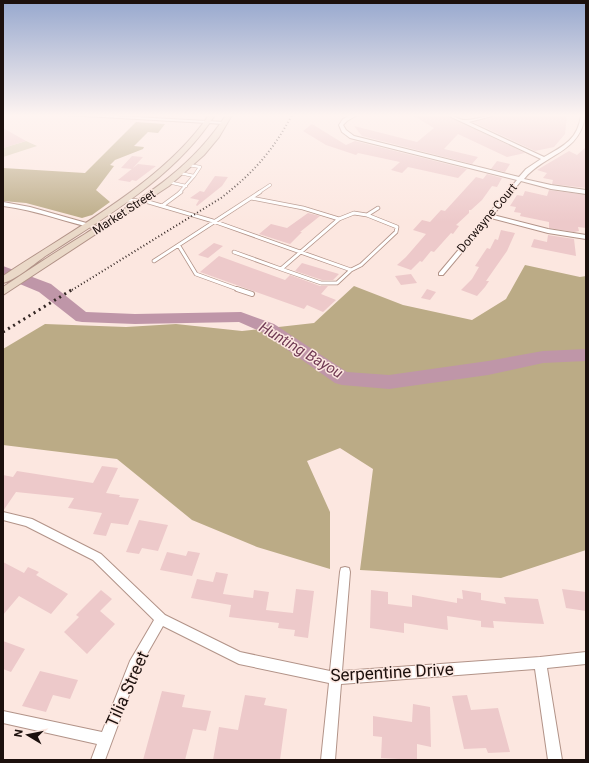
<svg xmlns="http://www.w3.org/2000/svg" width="589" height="763" font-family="Roboto,sans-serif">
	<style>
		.green { fill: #d8cdb2 }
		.forest { fill: #bbab86 }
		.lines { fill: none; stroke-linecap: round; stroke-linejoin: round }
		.river { fill: #bf96a8; fill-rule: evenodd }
		.building { fill: #edc9ca }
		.lane-far2-casing { stroke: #b29388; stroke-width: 3.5 }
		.lane-far1-casing { stroke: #b29388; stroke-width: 4.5 }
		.lane-casing { stroke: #b29388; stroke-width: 6 }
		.street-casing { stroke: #b29388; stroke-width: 2 }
		.secondary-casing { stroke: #b29388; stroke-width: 2 }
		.lane-far2 { stroke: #fff; stroke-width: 2.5 }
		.lane-far1 { stroke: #fff; stroke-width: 3 }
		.lane { stroke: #fff; stroke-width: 4 }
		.street { fill: #fff; fill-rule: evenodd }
		.secondary { fill: #ead9c8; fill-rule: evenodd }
		.rail-far1 { stroke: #342724; stroke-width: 2; stroke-dasharray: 1 2.5; stroke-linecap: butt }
		.rail { stroke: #342724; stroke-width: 3; stroke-dasharray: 2 4; stroke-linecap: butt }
		.labels { text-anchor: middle; stroke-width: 3; stroke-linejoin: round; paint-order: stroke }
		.far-street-label { font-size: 12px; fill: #1c100d; stroke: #fce7e0 }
		.water-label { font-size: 15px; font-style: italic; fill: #703a54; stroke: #fce7e0 }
		.near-street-label { font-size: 17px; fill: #1c100d; stroke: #fce7e0 }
	</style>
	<rect width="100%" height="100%" fill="#fce7e0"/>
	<!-- green -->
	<path class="green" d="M 26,141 L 37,146 L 3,157 L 3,148 Z"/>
	<!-- forest -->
	<path class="forest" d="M 136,122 L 165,124 L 158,133 L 148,132 L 134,146 L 144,147 L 143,149 L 115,160 L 110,165 L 114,166 L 96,190 L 110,202 L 92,215 L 82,218 L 26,203 L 3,201 L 3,168 L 85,173 Z
		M 525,265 L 580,277 L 586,276 L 586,550 L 501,578 L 360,570 L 373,469 L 340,448 L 307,461 L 330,512 L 330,569 L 257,547 L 192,520 L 117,459 L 3,445 L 3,349 L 45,324 L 126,327 L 176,324 L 242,331 L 314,323 L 354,286 L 403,305 L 472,320 L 506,299 Z"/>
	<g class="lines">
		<!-- river -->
		<path class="river" d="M 3,266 L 51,284 L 86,312 L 135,314 L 241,312 L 274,324 L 347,372 L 389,375 L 488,361 L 543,351 L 586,349 L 586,361 L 543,363 L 488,375 L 389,389 L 342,385 L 335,383 L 262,332 L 239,322 L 135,324 L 82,322 L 76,321 L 39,292 L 3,277 Z"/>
	</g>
	<!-- building -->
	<path class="building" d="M 412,115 L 446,115 L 525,153 L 507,157 L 458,134 L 444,149 L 478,157 L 472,164 L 362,136 L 354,126 L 417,142 L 434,128 Z
		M 497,115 L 567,115 L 565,134 L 554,147 L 535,151 L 473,122 Z
		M 312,124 L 346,145 L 355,141 L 467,169 L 458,178 L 408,167 L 402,173 L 391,170 L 400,162 L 358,153 L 356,155 L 326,145 L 303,131 Z
		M 3,128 L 26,141 L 3,148 Z
		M 586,147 L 586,188 L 552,184 L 553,180 L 543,178 L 547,173 L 537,170 L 569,151 L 577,155 Z
		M 132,156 L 143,157 L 132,169 L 121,168 Z
		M 497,161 L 510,164 L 505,172 L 491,169 Z
		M 138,164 L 156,166 L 136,181 L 132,180 L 130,182 L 118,180 Z
		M 487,174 L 502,178 L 497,187 L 492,186 L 482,200 L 471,210 L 469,210 L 469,213 L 456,225 L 459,226 L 453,234 L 451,233 L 434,252 L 431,251 L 422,262 L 420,261 L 411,270 L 397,265 L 406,257 L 426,234 L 413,230 L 422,220 L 430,222 L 441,210 L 445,211 L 476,177 L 483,179 Z
		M 215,176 L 228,177 L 222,186 L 197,206 L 196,205 L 199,200 L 190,198 L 200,191 L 204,192 Z
		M 549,190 L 586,195 L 586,228 L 578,227 L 579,231 L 574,232 L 549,228 L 549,222 L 520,216 L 521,213 L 514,212 L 516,207 L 510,206 L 517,195 L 523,196 L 525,191 L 547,196 Z
		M 308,213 L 320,216 L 300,232 L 302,232 L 290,244 L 259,234 L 271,224 L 287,228 Z
		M 501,230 L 515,233 L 507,251 L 486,281 L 489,281 L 485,287 L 477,296 L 461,290 L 472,279 L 479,267 L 475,266 L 487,248 L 490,249 L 495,239 L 498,240 Z
		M 548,235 L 574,239 L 576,256 L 531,247 L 534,239 L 547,242 Z
		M 214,243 L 223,246 L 208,258 L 198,255 Z
		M 219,256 L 285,280 L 290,275 L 320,286 L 328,286 L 321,294 L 336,300 L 323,312 L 307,305 L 304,309 L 200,272 Z
		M 302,263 L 339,274 L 333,280 L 322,280 L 295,271 Z
		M 411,274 L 417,283 L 401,285 L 395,276 Z
		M 427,289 L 436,292 L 430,300 L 421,298 Z
		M 102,466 L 118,468 L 106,493 L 120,495 L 119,497 L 139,499 L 128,525 L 111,523 L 106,536 L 93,534 L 102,513 L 68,508 L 74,498 L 16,492 L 3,511 L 3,475 L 13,477 L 17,471 L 93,483 Z
		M 139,520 L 168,525 L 158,551 L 142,548 L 139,554 L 126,552 Z
		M 188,551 L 200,553 L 192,576 L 160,570 L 167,552 L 186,556 Z
		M 3,562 L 24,573 L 28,567 L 39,572 L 36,575 L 68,594 L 51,614 L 19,596 L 3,615 Z
		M 216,572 L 228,574 L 223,594 L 253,598 L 254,590 L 269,592 L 266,610 L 293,613 L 296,589 L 314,591 L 308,638 L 294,636 L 295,630 L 278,628 L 279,623 L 229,617 L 231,605 L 191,598 L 197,579 L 213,582 Z
		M 562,589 L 586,592 L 586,611 L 566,608 Z
		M 101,590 L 112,599 L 100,611 L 115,624 L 87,654 L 64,632 L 79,617 L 76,615 Z
		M 371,590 L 388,592 L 388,604 L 412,607 L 412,595 L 457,603 L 457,598 L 463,599 L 462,590 L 481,593 L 481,600 L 506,604 L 504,597 L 538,599 L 544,624 L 493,621 L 494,628 L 481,627 L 481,621 L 447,616 L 448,630 L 404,623 L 404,633 L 370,628 Z
		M 3,641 L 25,649 L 11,672 L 3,669 Z
		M 40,671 L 78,680 L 70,699 L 53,695 L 46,712 L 22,706 Z
		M 162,691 L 185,695 L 182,707 L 211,711 L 206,731 L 193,729 L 185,760 L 143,760 Z
		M 245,695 L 266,698 L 264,705 L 287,709 L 280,760 L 213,760 L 219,727 L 238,730 Z
		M 467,695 L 471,710 L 498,708 L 510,752 L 488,753 L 486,748 L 464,749 L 452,696 Z
		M 413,704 L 430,707 L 431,747 L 417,744 L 417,760 L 381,758 L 382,737 L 373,736 L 373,716 L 412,722 Z"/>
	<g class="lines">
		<!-- lane-far2 casing -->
		<g class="lane-far2-casing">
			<path id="lane-far2" d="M 189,165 L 200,167 L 194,176
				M 168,182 L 186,186
				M 179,193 L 194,176 L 180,173
				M 258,193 L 270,185"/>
		</g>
		<!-- lane-far1 casing -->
		<g class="lane-far1-casing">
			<path id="lane-far1" d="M 251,198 L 303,208 L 339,219
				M 125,200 L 145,201 L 213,221 L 351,270
				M 162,206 L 181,192
				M 354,213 L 367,215 L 397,227 L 396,232 L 361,265 L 351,270 L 337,283 L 321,283 L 281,269 L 339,219 Z
				M 367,215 L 378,208
				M 179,246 L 196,274 L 240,290
				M 234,252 L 281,269
				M 154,261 L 260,192"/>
		</g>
		<!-- lane casing -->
		<g class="lane-casing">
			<path id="lane" d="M 237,289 L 252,294"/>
		</g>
		<!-- street casing -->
		<g class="street-casing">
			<path id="street" d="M 67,115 L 98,115 L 225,122 L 227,123 L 225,124 Z
				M 351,115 L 357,115 L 347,121 L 343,125 L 346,130 L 354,136 L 519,177 L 526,169 L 541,159 L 447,115 C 454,115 460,121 466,120 C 476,120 486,115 496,115 L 469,122 L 544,157 C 564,146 578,139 581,115 L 585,115 C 581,153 544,154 524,179 L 551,185 L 586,190 L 586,194 L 551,189 L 521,181 L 493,215 L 548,229 L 586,235 L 586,239 L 548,233 L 491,218 L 443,275 L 439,275 L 439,273 L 517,180 L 350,138 L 342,132 L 339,125 L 343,119 Z
				M 3,202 L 30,207 L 104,228 L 101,230 C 68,223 37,210 3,206 Z
				M 3,512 L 32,519 L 101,554 L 165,615 L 240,652 L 330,671 L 340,572 L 341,568 L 345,567 L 349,568 L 350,572 L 342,671 L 540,657 L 586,652 L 586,664 L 547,668 L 562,760 L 548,760 L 535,669 L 341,684 L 335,760 L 321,760 L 329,683 L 239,664 L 163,626 L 139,668 L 105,760 L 91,760 L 97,744 L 3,723 L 3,711 L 102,732 L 130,661 L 154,620 L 93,560 L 26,526 L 3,520 Z"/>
		</g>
		<!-- secondary casing -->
		<g class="secondary-casing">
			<path id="secondary" d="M 209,115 L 215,115 C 175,177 107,216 47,255 C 35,263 16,280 3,283 L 3,276 C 70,231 163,183 209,115 Z
				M 226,115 L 232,115 L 219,137 L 204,155 L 169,186 L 3,295 L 3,287 C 30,269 57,251 85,234 C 140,199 190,171 226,115 Z"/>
		</g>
		<!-- lane-far2 -->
		<use href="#lane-far2" class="lane-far2"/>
		<!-- lane-far1 -->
		<use href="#lane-far1" class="lane-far1"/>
		<!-- lane -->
		<use href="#lane" class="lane"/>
		<!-- street -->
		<use href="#street" class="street"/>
		<!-- secondary -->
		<use href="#secondary" class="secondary"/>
		<!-- rail-far1 -->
		<path class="rail-far1" d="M 72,290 L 221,198 C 254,172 272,152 292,115"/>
		<!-- rail -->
		<path class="rail" d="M 3,332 L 73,289"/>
	</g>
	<!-- sky -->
	<linearGradient id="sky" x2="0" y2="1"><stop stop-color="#97a8ce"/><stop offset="0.52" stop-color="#fef4f1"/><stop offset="1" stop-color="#fef4f1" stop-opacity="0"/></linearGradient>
	<rect width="589" height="222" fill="url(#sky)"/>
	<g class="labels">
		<!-- far-street labels -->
		<g class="far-street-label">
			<text transform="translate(124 212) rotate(-33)" y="4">Market Street</text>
			<text transform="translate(487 218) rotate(-50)" y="4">Dorwayne Court</text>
		</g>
		<!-- water labels -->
		<g class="water-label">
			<text transform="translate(301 350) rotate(31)" y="5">Hunting Bayou</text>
		</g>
		<!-- near-street labels -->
		<g class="near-street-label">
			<text transform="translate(392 672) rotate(-3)" y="6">Serpentine Drive</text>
			<text transform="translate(127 689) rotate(-66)" y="6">Tilia Street</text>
		</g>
	</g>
	<!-- border -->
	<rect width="589" height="763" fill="none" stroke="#1c100d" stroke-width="8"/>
	<!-- north arrow -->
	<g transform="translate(28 735) rotate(280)" stroke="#fce7e0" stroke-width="3" paint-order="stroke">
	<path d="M0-3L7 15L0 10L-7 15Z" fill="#1c100d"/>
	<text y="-6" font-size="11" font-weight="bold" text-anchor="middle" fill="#1c100d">N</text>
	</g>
</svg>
